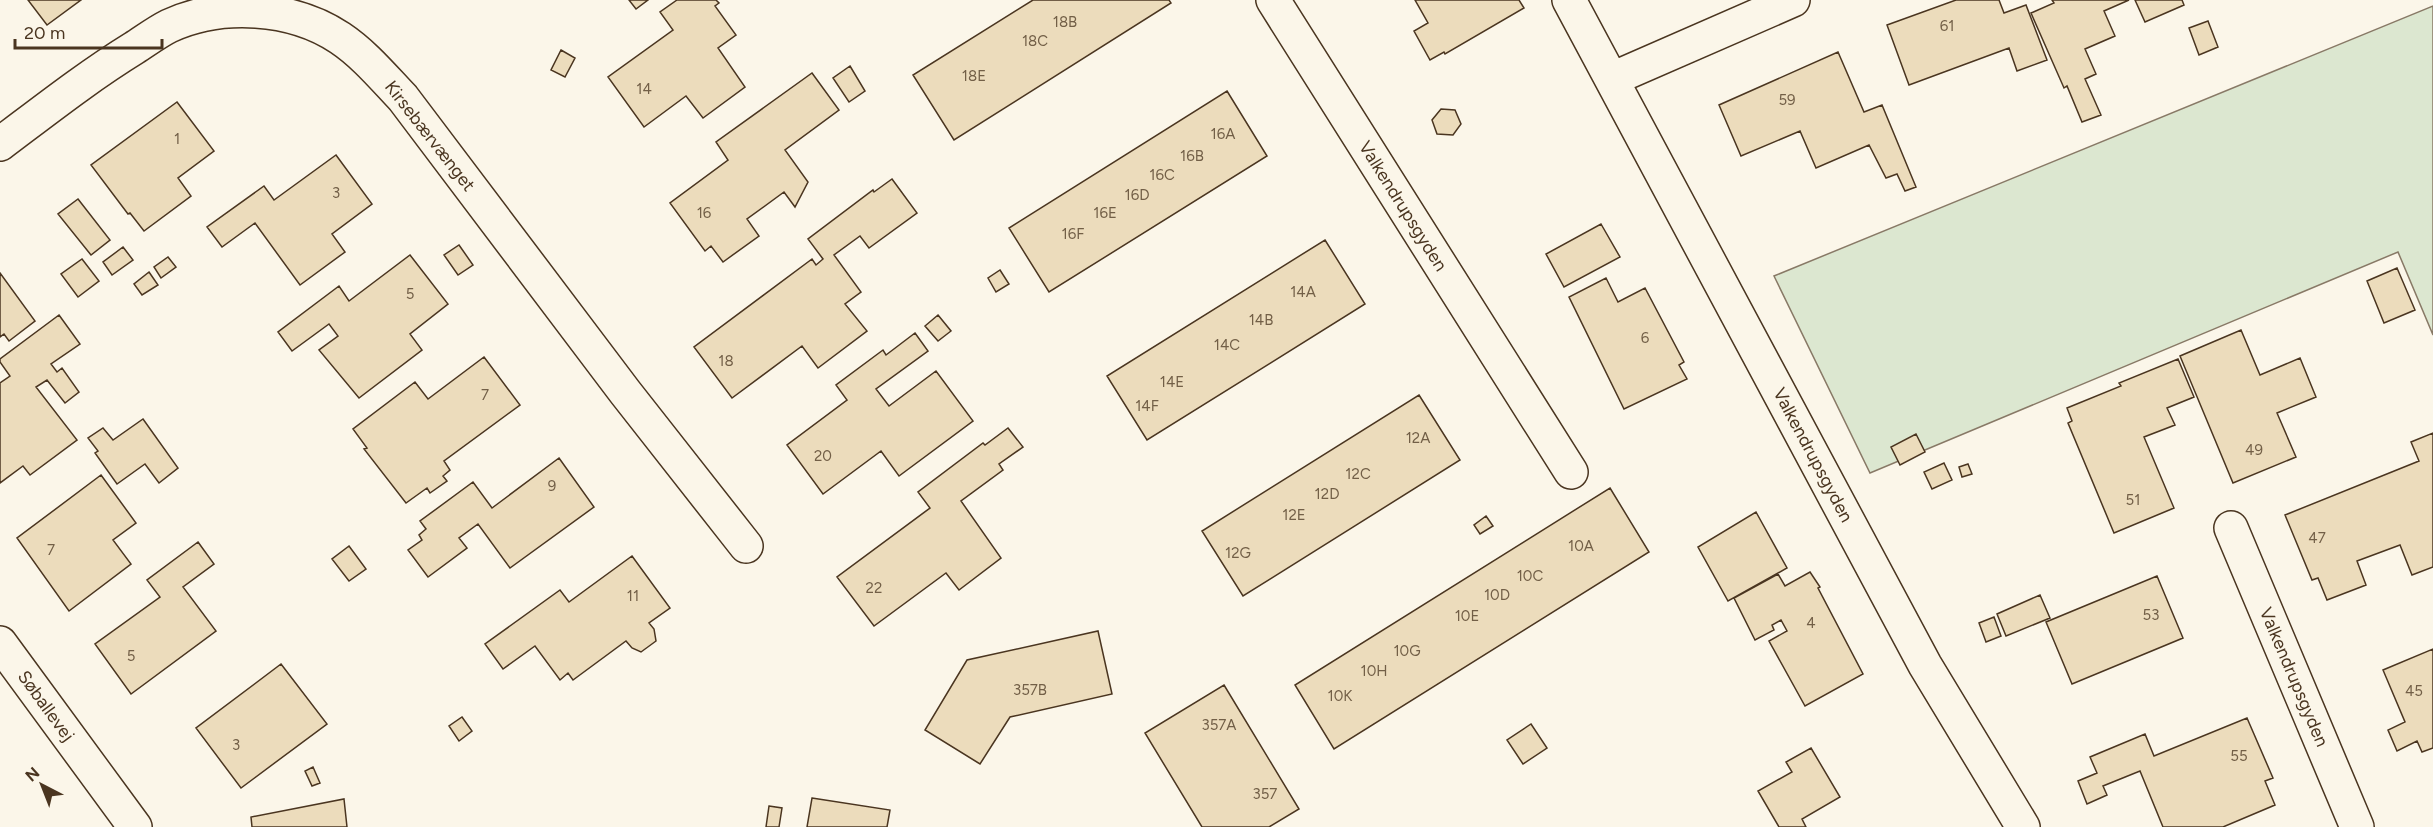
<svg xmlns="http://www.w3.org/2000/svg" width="2433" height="827" font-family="Figtree,sans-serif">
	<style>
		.green { fill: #dce7d0; stroke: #887966; stroke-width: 1.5 }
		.building { fill: #ecdcbc; stroke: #4a3520; stroke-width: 1.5 }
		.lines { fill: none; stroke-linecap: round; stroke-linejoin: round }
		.minor-casing { stroke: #4a3520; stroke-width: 36 }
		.minor { stroke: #fbf6e9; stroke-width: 33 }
		.labels { text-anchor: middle; stroke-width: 4.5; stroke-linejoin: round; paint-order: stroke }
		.number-label { font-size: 15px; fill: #725f47 }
		.street-label { font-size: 18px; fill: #4a3520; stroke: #fbf6e9 }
	</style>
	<rect width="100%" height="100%" fill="#fbf6e9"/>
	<!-- green -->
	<path class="green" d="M 2433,6 L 2433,335 L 2398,252 L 1870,473 L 1774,276 Z"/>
	<!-- building -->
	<path class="building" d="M 28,0 L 81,0 L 47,25 Z
		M 629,0 L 648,0 L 636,9 Z
		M 677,0 L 716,0 L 719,3 L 715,6 L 736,35 L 718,48 L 745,87 L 703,118 L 686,96 L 644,127 L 608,77 L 673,30 L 660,12 Z
		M 1033,0 L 1169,0 L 1171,3 L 954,140 L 913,75 Z
		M 1415,0 L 1519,0 L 1524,8 L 1445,54 L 1444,52 L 1430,60 L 1414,31 L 1428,23 Z
		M 1956,0 L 1999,0 L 2004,13 L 2026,5 L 2047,60 L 2017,71 L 2009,48 L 1909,85 L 1887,25 Z
		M 2052,0 L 2129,0 L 2104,11 L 2115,36 L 2085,49 L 2096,74 L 2085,79 L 2101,115 L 2082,122 L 2067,86 L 2064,88 L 2031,13 L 2054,3 Z
		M 2135,0 L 2182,0 L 2184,5 L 2145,22 Z
		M 2208,21 L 2218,47 L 2199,55 L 2189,28 Z
		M 561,50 L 575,58 L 565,77 L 551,70 Z
		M 1838,52 L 1864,112 L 1882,105 L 1916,187 L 1905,191 L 1897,174 L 1886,178 L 1869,145 L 1816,168 L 1800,131 L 1741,156 L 1719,105 Z
		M 850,66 L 865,91 L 849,102 L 833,78 Z
		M 812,73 L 839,110 L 785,150 L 808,182 L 795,207 L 784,192 L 747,219 L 759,236 L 723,262 L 711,246 L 705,251 L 670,203 L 728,160 L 716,142 Z
		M 1227,91 L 1267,156 L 1049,292 L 1009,228 Z
		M 177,102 L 214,151 L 178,178 L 191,196 L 144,231 L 130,213 L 128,214 L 91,165 Z
		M 1441,109 L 1455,110 L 1461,124 L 1453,135 L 1437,134 L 1432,120 Z
		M 336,155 L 372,204 L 332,234 L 345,252 L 300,285 L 255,223 L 222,247 L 207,227 L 264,186 L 274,200 Z
		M 892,179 L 917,213 L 869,248 L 860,236 L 834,255 L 861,292 L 845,304 L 867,331 L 818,368 L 802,346 L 732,398 L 694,347 L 812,259 L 816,265 L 823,259 L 808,239 L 873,190 L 874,192 Z
		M 78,199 L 110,240 L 91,255 L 58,214 Z
		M 1601,224 L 1620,257 L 1564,287 L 1546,254 Z
		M 1325,240 L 1365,304 L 1147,440 L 1107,376 Z
		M 459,245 L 473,265 L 458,275 L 444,255 Z
		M 123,247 L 133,260 L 112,275 L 103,262 Z
		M 410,255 L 448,304 L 410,334 L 422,350 L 359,398 L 319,350 L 338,336 L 329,324 L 292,351 L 278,332 L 339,286 L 349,301 Z
		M 168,257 L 176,267 L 161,278 L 154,267 Z
		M 82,259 L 99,281 L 78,297 L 61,274 Z
		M 2397,268 L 2415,310 L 2384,323 L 2367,281 Z
		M 1000,270 L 1009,284 L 996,292 L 988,278 Z
		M 149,272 L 158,285 L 142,295 L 134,284 Z
		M 0,273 L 35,321 L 9,341 L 4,334 L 0,337 Z
		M 1606,278 L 1618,302 L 1645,288 L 1684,362 L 1679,365 L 1687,379 L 1624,409 L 1569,297 Z
		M 59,315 L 80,344 L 51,364 L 57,372 L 62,368 L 79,392 L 65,403 L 47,380 L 36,387 L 77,440 L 30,475 L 23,466 L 0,483 L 0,383 L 10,376 L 0,362 L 0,359 Z
		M 938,315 L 951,331 L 938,341 L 925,326 Z
		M 2241,330 L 2260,375 L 2300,358 L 2316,397 L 2277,413 L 2296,457 L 2233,483 L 2180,356 Z
		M 915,333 L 928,351 L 876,389 L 889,406 L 936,371 L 973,421 L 899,476 L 881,451 L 823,494 L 787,445 L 847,400 L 836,385 L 883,350 L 886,355 Z
		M 484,357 L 520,405 L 444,461 L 450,470 L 443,476 L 447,481 L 430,493 L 427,488 L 406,503 L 364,449 L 367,448 L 353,429 L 415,382 L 428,399 Z
		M 2178,359 L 2194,397 L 2167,408 L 2175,425 L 2144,437 L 2174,508 L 2114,533 L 2068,423 L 2072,421 L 2067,408 L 2121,386 L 2119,383 Z
		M 1419,395 L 1460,460 L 1243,596 L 1202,531 Z
		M 143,419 L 178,468 L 159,483 L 145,464 L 117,484 L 95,453 L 98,451 L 88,438 L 103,428 L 113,440 Z
		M 1008,428 L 1023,447 L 999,464 L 1003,470 L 961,501 L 1001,558 L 959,590 L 946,573 L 874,626 L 837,577 L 930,508 L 918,492 L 983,443 L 985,445 Z
		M 2433,433 L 2433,567 L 2412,575 L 2400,545 L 2357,561 L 2366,585 L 2327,600 L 2318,578 L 2312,580 L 2285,515 L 2419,461 L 2411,442 Z
		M 1916,434 L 1925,452 L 1900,465 L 1891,447 Z
		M 559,458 L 594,507 L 510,568 L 478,524 L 459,538 L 467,548 L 428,577 L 408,550 L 422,540 L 419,535 L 426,529 L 420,521 L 473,482 L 492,508 Z
		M 1944,463 L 1952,480 L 1932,489 L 1924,472 Z
		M 1968,464 L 1972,474 L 1962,477 L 1959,467 Z
		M 101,475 L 136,523 L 113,540 L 131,564 L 69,611 L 17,538 Z
		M 1610,488 L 1649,552 L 1334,749 L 1295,685 Z
		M 1756,512 L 1787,568 L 1728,601 L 1698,547 Z
		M 1486,516 L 1493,526 L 1480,534 L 1474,525 Z
		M 198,542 L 214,564 L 183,587 L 216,631 L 131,694 L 95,644 L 160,597 L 147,580 Z
		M 349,546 L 366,569 L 349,581 L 332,559 Z
		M 632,556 L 670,608 L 649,623 L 654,629 L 656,641 L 641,652 L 632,648 L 626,641 L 573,680 L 568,673 L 560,680 L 535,646 L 503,669 L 485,644 L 560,590 L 569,602 Z
		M 1810,572 L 1820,587 L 1818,588 L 1863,674 L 1805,706 L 1769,641 L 1787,631 L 1781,620 L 1772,625 L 1774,630 L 1755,640 L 1734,598 L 1778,574 L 1785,586 Z
		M 2157,576 L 2183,638 L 2072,684 L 2046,622 Z
		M 2040,595 L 2050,618 L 2006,636 L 1997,614 Z
		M 1994,617 L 2001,636 L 1986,642 L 1979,623 Z
		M 1098,631 L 1112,694 L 1010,717 L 980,764 L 925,730 L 967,660 Z
		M 2433,649 L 2433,748 L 2422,752 L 2417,741 L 2397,751 L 2388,730 L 2405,722 L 2383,670 Z
		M 281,664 L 327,724 L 241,788 L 196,728 Z
		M 1224,685 L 1299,809 L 1269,827 L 1202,827 L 1145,733 Z
		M 462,717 L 472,731 L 459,741 L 449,726 Z
		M 2247,718 L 2273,778 L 2265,781 L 2275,805 L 2223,827 L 2163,827 L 2140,771 L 2103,786 L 2107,795 L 2087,804 L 2078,781 L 2097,773 L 2090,757 L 2145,734 L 2154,756 Z
		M 1531,724 L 1547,748 L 1523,764 L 1507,740 Z
		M 1811,748 L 1840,797 L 1802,819 L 1806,827 L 1779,827 L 1758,791 L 1792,772 L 1786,762 Z
		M 313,767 L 320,783 L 312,786 L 305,771 Z
		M 812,798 L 890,810 L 887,827 L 807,827 Z
		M 344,799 L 347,827 L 252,827 L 251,817 Z
		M 769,806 L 782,808 L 779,827 L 766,827 Z"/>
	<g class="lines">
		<!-- minor casing -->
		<g class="minor-casing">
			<path id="minor" d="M 1273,0 L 1571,472
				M 1569,0 L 1925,665 L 2023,827
				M 1612,79 L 1793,0
				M 0,144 C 44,111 87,77 134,48 C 145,41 157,32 169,26 C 221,2 292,6 340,38 C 364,54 383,77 403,98 L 625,392 L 746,546
				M 2231,528 L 2357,827
				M 0,643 L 135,827"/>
		</g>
		<!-- minor -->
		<use href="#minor" class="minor"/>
	</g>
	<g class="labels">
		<!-- number labels -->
		<g class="number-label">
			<text x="1065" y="27">18B</text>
			<text x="1947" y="31">61</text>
			<text x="1035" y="46">18C</text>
			<text x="974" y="81">18E</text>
			<text x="644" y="94">14</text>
			<text x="1787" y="105">59</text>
			<text x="1223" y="139">16A</text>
			<text x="177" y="144">1</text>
			<text x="1192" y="161">16B</text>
			<text x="1162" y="180">16C</text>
			<text x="336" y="198">3</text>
			<text x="1137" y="200">16D</text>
			<text x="704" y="218">16</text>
			<text x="1105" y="218">16E</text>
			<text x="1073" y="239">16F</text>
			<text x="1303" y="297">14A</text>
			<text x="410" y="299">5</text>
			<text x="1261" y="325">14B</text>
			<text x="1645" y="343">6</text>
			<text x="1227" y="350">14C</text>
			<text x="726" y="366">18</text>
			<text x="1172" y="387">14E</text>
			<text x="485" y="400">7</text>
			<text x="1147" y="411">14F</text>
			<text x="1418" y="443">12A</text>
			<text x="2254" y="455">49</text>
			<text x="823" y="461">20</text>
			<text x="1358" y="479">12C</text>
			<text x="552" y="491">9</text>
			<text x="1327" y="499">12D</text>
			<text x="2133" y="505">51</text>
			<text x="1294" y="520">12E</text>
			<text x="2317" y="543">47</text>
			<text x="1581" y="551">10A</text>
			<text x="51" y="555">7</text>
			<text x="1238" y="558">12G</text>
			<text x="1530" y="581">10C</text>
			<text x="874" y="593">22</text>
			<text x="1497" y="600">10D</text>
			<text x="633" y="601">11</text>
			<text x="2151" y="620">53</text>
			<text x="1467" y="621">10E</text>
			<text x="1811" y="628">4</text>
			<text x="1407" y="656">10G</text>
			<text x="131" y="661">5</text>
			<text x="1374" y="676">10H</text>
			<text x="1030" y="695">357B</text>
			<text x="2414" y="696">45</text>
			<text x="1340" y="701">10K</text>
			<text x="1219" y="730">357A</text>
			<text x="236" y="750">3</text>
			<text x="2239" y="761">55</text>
			<text x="1265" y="799">357</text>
		</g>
		<!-- street labels -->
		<g class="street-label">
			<text transform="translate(430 136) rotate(52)" y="6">Kirsebærvænget</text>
			<text transform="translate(1403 206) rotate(58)" y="6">Valkendrupsgyden</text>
			<text transform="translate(1813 455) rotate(62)" y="6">Valkendrupsgyden</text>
			<text transform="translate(2294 677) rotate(67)" y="6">Valkendrupsgyden</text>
			<text transform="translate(46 706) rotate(54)" y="6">Søballevej</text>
		</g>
	</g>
	<!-- north arrow -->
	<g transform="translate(42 785) rotate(318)" stroke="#fbf6e9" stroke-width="4.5" paint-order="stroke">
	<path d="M0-4.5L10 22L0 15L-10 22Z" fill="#4a3520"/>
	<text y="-9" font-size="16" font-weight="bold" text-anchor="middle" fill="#4a3520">N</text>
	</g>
	<!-- scale -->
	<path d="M15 39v9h147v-9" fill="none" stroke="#4a3520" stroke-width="3"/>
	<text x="24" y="39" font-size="18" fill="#4a3520" stroke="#fbf6e9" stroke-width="4.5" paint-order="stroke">20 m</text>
</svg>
